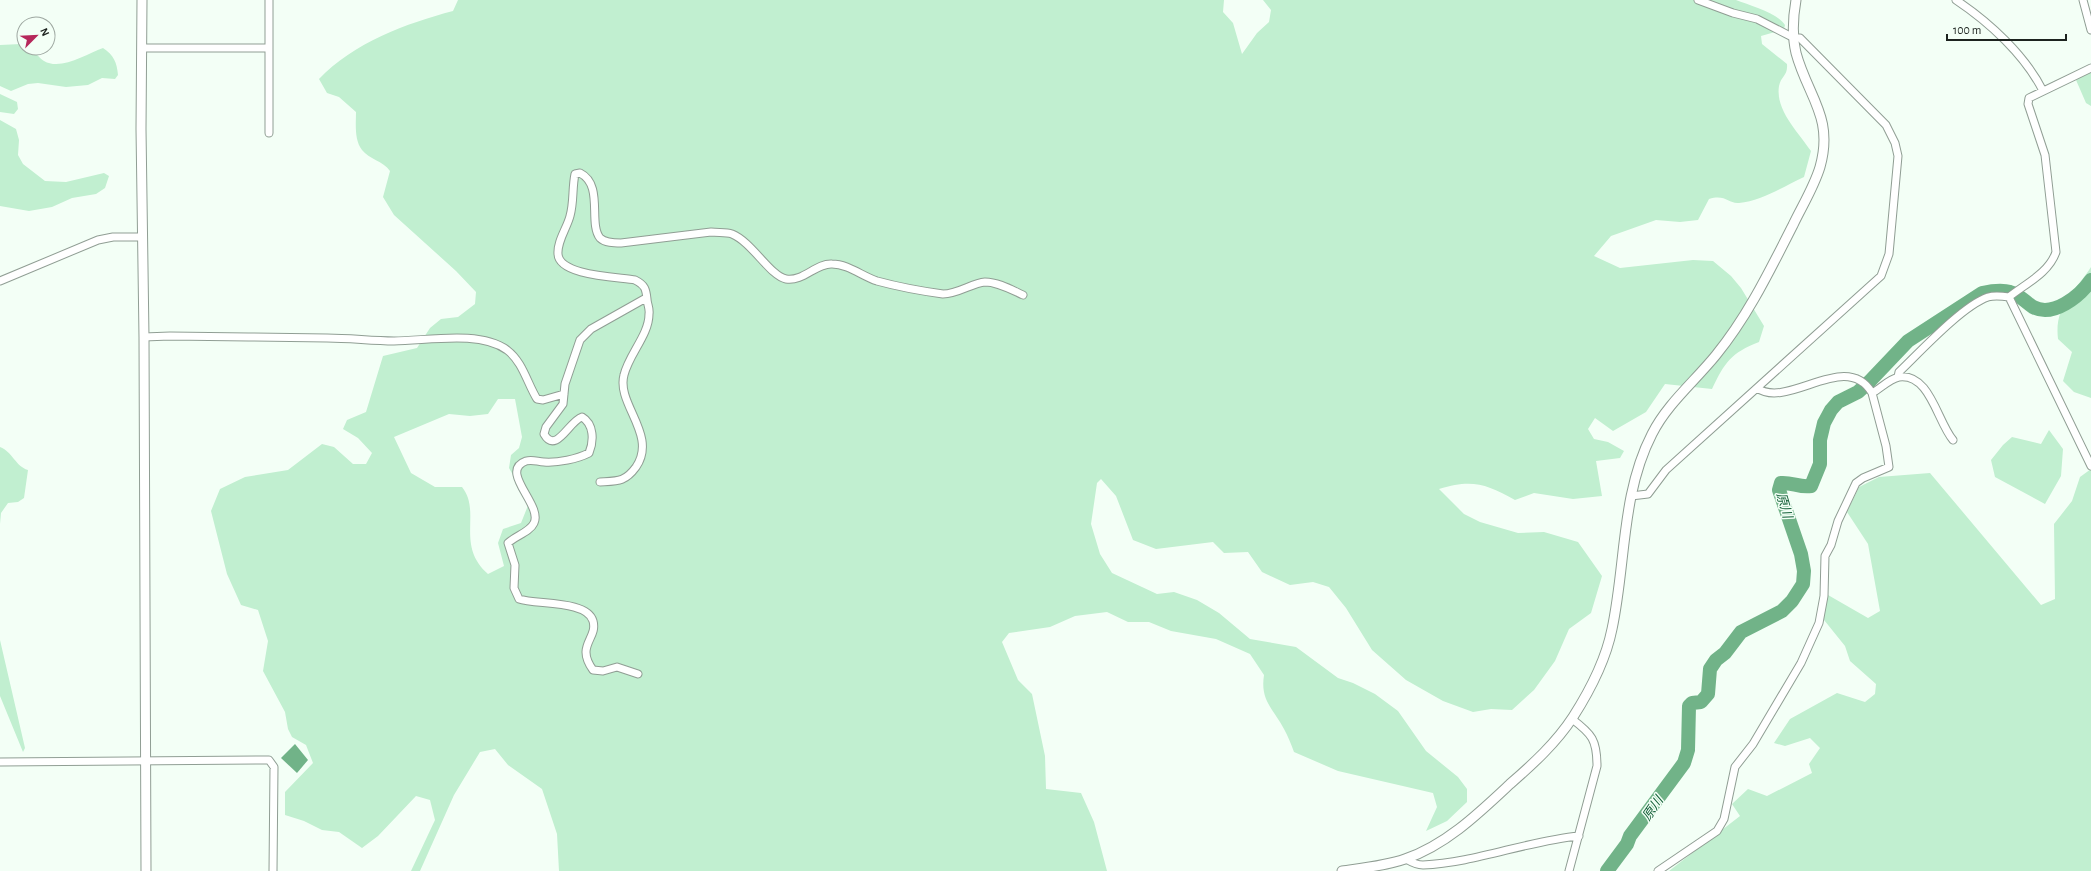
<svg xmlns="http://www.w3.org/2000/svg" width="2091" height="871" font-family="'Alegreya Sans','Noto Sans JP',sans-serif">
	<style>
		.green { fill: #c1efd0; fill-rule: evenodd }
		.water { fill: #71b388 }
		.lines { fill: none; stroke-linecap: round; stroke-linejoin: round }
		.river { stroke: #71b388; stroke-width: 14 }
		.minor-casing { stroke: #909e94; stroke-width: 9 }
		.tertiary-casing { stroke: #909e94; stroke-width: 11 }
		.minor { stroke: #fff; stroke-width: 7 }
		.tertiary { stroke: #fff; stroke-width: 9 }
		.labels { text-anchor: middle; stroke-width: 3; stroke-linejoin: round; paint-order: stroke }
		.water-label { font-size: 13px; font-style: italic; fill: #17633b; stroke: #f3fff6 }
	</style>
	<rect width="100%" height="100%" fill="#f3fff6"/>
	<!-- green -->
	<path class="green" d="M 458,0 L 1224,0 L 1223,12 L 1233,23 L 1242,54 L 1257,33 L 1269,22 L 1271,10 L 1263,0 L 1736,0 C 1749,5 1778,13 1785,25 L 1783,33 L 1775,32 L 1761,36 L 1762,44 L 1787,64 C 1788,76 1781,76 1779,86 C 1775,110 1799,133 1811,151 L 1804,177 C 1784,186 1762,201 1739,203 C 1728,204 1726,194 1709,199 L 1698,220 L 1680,222 L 1656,220 L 1611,236 L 1594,256 L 1620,268 L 1693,260 L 1713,261 L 1731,276 L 1741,288 L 1764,326 L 1759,342 C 1731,353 1725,362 1712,389 L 1665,384 L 1646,412 L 1613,431 L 1595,418 L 1588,429 L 1594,439 L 1608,442 L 1624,451 L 1620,458 L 1596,461 L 1602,496 L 1573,499 L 1534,493 L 1515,500 C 1486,484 1472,479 1439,489 L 1464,514 L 1480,522 L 1518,533 L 1544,532 L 1578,542 L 1602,576 L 1591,613 L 1569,629 L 1555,661 L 1534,690 L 1512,710 L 1491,709 L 1473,712 L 1443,701 L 1406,680 L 1372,650 L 1346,608 L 1329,587 L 1313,582 L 1290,585 L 1262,572 L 1248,552 L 1224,553 L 1213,542 L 1156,549 L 1133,540 L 1116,496 L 1101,479 L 1097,483 L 1091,524 L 1100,554 L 1112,573 L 1157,594 L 1174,592 L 1197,600 L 1219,613 L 1250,639 L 1296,647 L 1338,678 L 1353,683 L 1375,694 L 1398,711 L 1426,751 L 1458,777 L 1467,789 L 1467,802 L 1447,821 L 1426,831 L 1437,807 L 1433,793 L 1338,771 L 1294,752 C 1291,744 1288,736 1284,729 C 1273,708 1260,701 1264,675 L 1250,654 L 1216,639 L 1171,631 L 1149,622 L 1128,622 L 1107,612 L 1075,616 L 1050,627 L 1009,633 L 1002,642 L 1018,680 L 1032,694 L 1045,756 L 1046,789 L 1081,793 L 1094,822 L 1107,871 L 559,871 L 557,834 L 542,789 L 508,765 L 495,749 L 480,752 L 454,795 L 420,871 L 411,871 L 435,820 L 430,800 L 416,796 L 378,836 L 362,848 L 339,832 L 322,830 L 304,821 L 285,815 L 285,792 L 313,763 L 306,745 L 292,737 L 288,729 L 285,712 L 263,671 L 268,641 L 258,610 L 241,605 L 227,574 L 211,511 L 220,489 L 245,477 L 288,470 L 322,444 L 334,447 L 353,464 L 366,464 L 372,453 L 358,438 L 343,429 L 347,420 L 366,412 L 383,356 L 417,348 L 430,328 L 441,319 L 458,317 L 475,304 L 476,292 L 456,271 L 394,215 L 383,197 L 390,171 C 383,161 369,159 362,150 C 354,140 356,123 356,112 L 339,97 L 327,93 L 319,79 C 353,43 407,23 453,11 ZM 498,399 L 515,399 L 522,437 L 519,448 L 511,455 L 509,468 L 529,503 L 521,523 L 503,529 L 498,543 L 504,566 L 488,574 C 455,545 482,512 462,487 L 435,487 L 411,473 L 394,437 L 449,414 L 470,416 L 488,414 Z
		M 21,44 L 24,44 L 24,48 L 31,48 C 35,52 39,58 44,61 C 61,71 86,54 103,48 C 114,55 117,63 118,75 L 115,79 L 102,78 L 88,85 L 66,87 L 38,83 L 28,84 L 11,91 L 0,86 L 0,45 Z
		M 2091,69 L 2091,106 L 2086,103 L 2076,80 Z
		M 0,94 L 17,102 L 18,109 L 14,114 L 0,112 Z
		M 0,120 L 16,129 L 19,140 L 18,155 L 23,164 L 45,181 L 66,182 L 104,173 L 109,176 L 105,188 L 96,194 L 72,198 L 52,207 L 29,211 L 0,206 Z
		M 2091,267 L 2091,398 L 2074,392 L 2063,381 L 2072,352 L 2058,339 C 2054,305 2075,292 2091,267 Z
		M 2049,430 L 2063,449 L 2061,476 L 2045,504 L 1995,477 L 1991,460 L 2003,445 L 2012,437 L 2041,444 Z
		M 0,447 C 13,452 15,466 28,470 L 24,498 L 18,502 L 8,503 L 1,513 L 0,524 Z
		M 2091,469 L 2091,871 L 1669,871 L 1740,816 L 1732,804 L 1748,789 L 1767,796 L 1812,773 L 1809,764 L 1820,748 L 1810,738 L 1785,746 L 1774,743 L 1790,719 L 1837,693 L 1865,702 L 1875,694 L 1876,684 L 1850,661 L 1845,646 L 1820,615 L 1828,595 L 1868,618 L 1880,611 L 1868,544 L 1847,512 L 1859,487 L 1879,477 L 1930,473 L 2041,605 L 2055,599 L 2054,524 L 2072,501 L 2080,477 Z
		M 0,640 L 25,748 L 23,752 L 0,696 Z"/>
	<!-- water -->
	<path class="water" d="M 295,744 L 308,760 L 297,773 L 281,758 Z"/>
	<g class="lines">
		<!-- river -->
		<path class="river" d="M 1607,871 L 1627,844 L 1630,836 L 1684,763 L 1688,750 L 1689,706 L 1692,703 L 1701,702 L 1708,694 L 1710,669 L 1716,660 L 1725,653 L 1741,632 L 1782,611 L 1792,601 L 1803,584 L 1804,571 L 1801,554 L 1779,490 L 1781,483 C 1792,482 1800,488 1811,486 L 1820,464 L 1820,440 L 1824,423 L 1831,410 L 1838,402 L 1858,392 L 1869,382 L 1908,341 L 1982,293 C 1991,291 2001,289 2010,292 C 2019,294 2025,302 2033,307 C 2053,318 2080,296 2091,280"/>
		<!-- minor casing -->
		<g class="minor-casing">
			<path id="minor" d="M 269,0 L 269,133
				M 1956,0 C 1989,22 2025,55 2043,91
				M 2083,0 L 2091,30
				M 142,48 L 269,48
				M 0,281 L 98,240 L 113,237 L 142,237
				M 2009,297 L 2091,466
				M 144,337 L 170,336 C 222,337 275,337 327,338 C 350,338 372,341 394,341 C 427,341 479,330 507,350 C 523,362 527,383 537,399 L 543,400 L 564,394
				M 1898,377 L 1899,372 C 1920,352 1962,306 1988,297 C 1995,295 2002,296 2009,297 C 2025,284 2049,273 2056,252 L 2045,155 L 2028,104 L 2029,98 L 2091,68
				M 1757,388 C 1788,410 1846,349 1872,393
				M 600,482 C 618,481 625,482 636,467 C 658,435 616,404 624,375 C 629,354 649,335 649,314 C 650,308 647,304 647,299 C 646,289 645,285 635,280 C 619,277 559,276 558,254 C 557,241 567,228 570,216 C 574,202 572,188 575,174 L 580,173 C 604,185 588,223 600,238 C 605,243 614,243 621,243 L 711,232 C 718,233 726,232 732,234 C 752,242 770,276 786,279 C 803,282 816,263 832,264 C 848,264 862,276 877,281 C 899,287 921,291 943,294 C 958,294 972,283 985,282 C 998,282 1012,290 1023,295
				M 1631,496 L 1648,494 L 1666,470 L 1871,285 L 1881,276 L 1889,254 L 1898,156 L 1895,143 L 1886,125 L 1800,38 L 1794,38 L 1757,19 L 1733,13 L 1698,0
				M 638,674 L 617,667 L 603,671 L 593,670 C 575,645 598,639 593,621 C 587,600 536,605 519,599 L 514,588 L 515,565 L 508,543 C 515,536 530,532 534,523 C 543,505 498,471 526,461 C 533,459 538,462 544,462 C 558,463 577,459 589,453 C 594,441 594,424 582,417 C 569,421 556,455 544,434 L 546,427 L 563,404 L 565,384 L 580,340 L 591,329 L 646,298
				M 0,762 L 269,760 L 274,767 L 273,871
				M 1406,859 C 1411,862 1416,865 1423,865 C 1475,863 1526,841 1579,836
				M 1569,871 L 1597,766 C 1597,740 1592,734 1572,719
				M 1658,871 L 1717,831 L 1724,819 L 1735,767 L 1753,744 L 1801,663 L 1819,623 L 1824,596 L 1825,556 L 1831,545 L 1838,521 L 1856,483 L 1863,478 L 1889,467 L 1886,446 L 1872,393 C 1880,389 1889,379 1899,377 C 1930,373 1937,421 1953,440"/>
		</g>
		<!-- tertiary casing -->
		<g class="tertiary-casing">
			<path id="tertiary" d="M 142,0 L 141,129 L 144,337 L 146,871
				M 1342,871 C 1363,868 1385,866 1405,859 C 1446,845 1479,813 1510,784 C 1533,764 1556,743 1573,717 C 1589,692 1606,659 1612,629 C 1626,564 1621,494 1652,434 C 1667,404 1695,381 1716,355 C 1748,316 1770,270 1793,225 C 1802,206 1814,187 1820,167 C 1834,117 1808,97 1796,53 C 1792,36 1793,17 1796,0"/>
		</g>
		<!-- minor -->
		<use href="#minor" class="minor"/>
		<!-- tertiary -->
		<use href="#tertiary" class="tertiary"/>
	</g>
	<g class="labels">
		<!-- water labels -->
		<g class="water-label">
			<text transform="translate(1785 505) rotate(74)" y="5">原川</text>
			<text transform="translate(1652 808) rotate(-55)" y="5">原川</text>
		</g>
	</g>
	<!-- north arrow -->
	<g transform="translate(36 36) rotate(66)"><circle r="19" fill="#f3fff6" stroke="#9da7a0"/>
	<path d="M0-3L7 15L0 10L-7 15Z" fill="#b6285b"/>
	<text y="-6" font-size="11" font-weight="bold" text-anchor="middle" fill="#1d231f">N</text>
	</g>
	<!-- scale -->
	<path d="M1947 34v6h119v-6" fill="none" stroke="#1d231f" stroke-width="2"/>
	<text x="1953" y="34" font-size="12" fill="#1d231f" stroke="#f3fff6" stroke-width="3" paint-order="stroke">100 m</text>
</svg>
